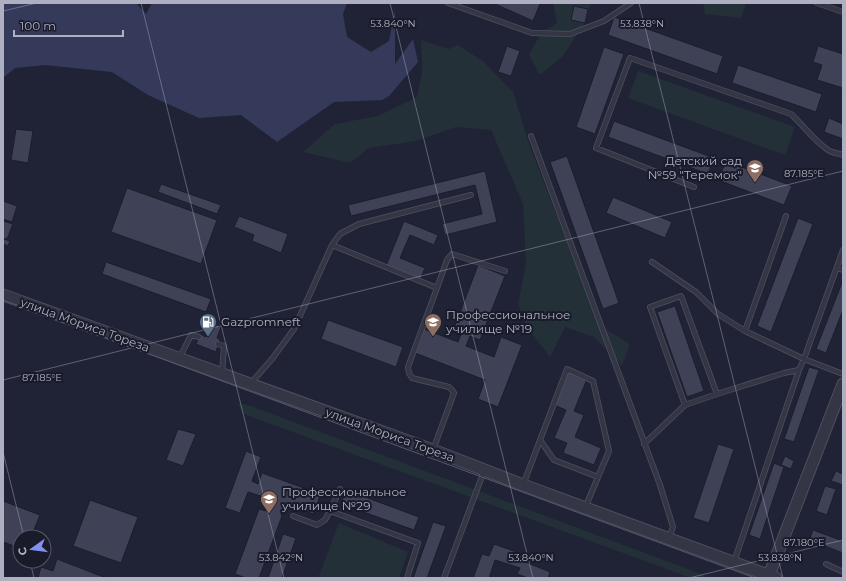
<svg xmlns="http://www.w3.org/2000/svg" width="846" height="581" font-family="Montserrat,sans-serif">
	<style>
		.green { fill: #233037 }
		.water { fill: #353a5b }
		.building { fill: #3f4256; stroke: #1b1d2c }
		.lines { fill: none; stroke-linecap: round; stroke-linejoin: round }
		.service-casing { stroke: #4e5060; stroke-width: 6 }
		.tertiary-casing { stroke: #4e5060; stroke-width: 13 }
		.service { stroke: #343645; stroke-width: 4.5 }
		.tertiary { stroke: #343645; stroke-width: 11 }
		.tram { stroke: #56596c; stroke-width: 1 }
		.ticks { fill: none; stroke: #aeb0c2; stroke-width: 1; stroke-opacity: 0.45 }
		.labels { text-anchor: middle; stroke-width: 4; stroke-linejoin: round; paint-order: stroke }
		.poi-label { font-size: 12px; fill: #aeb0c2; stroke: #191b2a; text-anchor: start }
		.street-label { font-size: 12px; fill: #aeb0c2; stroke: #191b2a }
		.ticks-label { font-size: 10px; text-anchor: middle; fill: #aeb0c2; stroke: #191b2a; stroke-width: 4; stroke-linejoin: round; paint-order: stroke }
	</style>
	<rect width="100%" height="100%" fill="#202335"/>
	<!-- green -->
	<path class="green" d="M 553,3 L 591,3 L 586,21 L 563,56 L 540,75 L 529,55 L 541,33 L 557,23 Z
		M 703,3 L 746,3 L 741,18 L 705,14 Z
		M 421,40 L 449,49 L 458,45 L 483,61 L 513,92 L 529,144 L 599,325 L 630,344 L 622,366 L 594,337 L 565,327 L 550,357 L 527,327 L 518,304 L 526,263 L 523,204 L 491,130 L 456,127 L 416,141 L 369,148 L 350,163 L 303,152 L 335,124 L 378,116 L 417,97 L 422,72 Z
		M 638,71 L 795,127 L 785,155 L 628,98 Z
		M 237,403 L 248,405 L 704,575 L 707,578 L 691,578 L 244,414 Z
		M 339,523 L 408,552 L 399,578 L 318,578 Z"/>
	<!-- water -->
	<path class="water" d="M 3,3 L 136,3 L 146,14 L 152,3 L 347,3 L 343,14 L 347,37 L 371,52 L 389,41 L 395,10 L 395,64 L 413,39 L 418,62 L 389,96 L 382,100 L 334,102 L 277,142 L 241,115 L 199,118 L 148,95 L 112,72 L 45,65 L 15,68 L 3,78 Z"/>
	<!-- building -->
	<path class="building" d="M 493,3 L 538,3 L 540,4 L 533,21 Z
		M 574,6 L 588,9 L 585,23 L 571,20 Z
		M 614,17 L 723,56 L 717,74 L 608,35 Z
		M 507,46 L 520,51 L 511,76 L 498,72 Z
		M 818,46 L 843,54 L 843,88 L 817,80 L 822,65 L 813,62 Z
		M 604,47 L 624,54 L 595,134 L 576,127 Z
		M 738,65 L 822,94 L 816,112 L 732,83 Z
		M 829,118 L 843,124 L 843,139 L 824,132 Z
		M 614,121 L 714,158 L 708,174 L 608,137 Z
		M 16,129 L 33,131 L 28,163 L 11,160 Z
		M 567,156 L 619,303 L 603,309 L 550,162 Z
		M 726,161 L 792,186 L 784,205 L 718,180 Z
		M 485,171 L 497,222 L 445,235 L 442,224 L 482,214 L 475,185 L 351,216 L 348,205 Z
		M 161,184 L 221,205 L 217,214 L 158,192 Z
		M 127,188 L 217,220 L 201,264 L 111,232 Z
		M 613,197 L 672,222 L 665,238 L 606,213 Z
		M 3,201 L 17,206 L 12,222 L 3,219 Z
		M 239,216 L 288,234 L 281,253 L 252,241 L 254,235 L 234,227 Z
		M 798,218 L 813,224 L 771,332 L 757,326 Z
		M 3,221 L 13,224 L 7,239 L 3,238 Z
		M 404,221 L 438,235 L 434,245 L 410,235 L 400,258 L 425,268 L 420,280 L 386,266 Z
		M 4,239 L 10,241 L 8,246 L 3,244 Z
		M 106,262 L 211,299 L 206,312 L 102,274 Z
		M 478,265 L 505,276 L 480,340 L 470,336 L 466,346 L 494,357 L 501,337 L 522,345 L 498,407 L 478,399 L 485,380 L 415,353 L 424,329 L 458,342 L 461,334 L 453,331 Z
		M 843,280 L 843,310 L 826,353 L 816,349 Z
		M 675,306 L 704,391 L 687,397 L 657,312 Z
		M 328,320 L 403,347 L 396,367 L 321,339 Z
		M 211,323 L 221,327 L 217,338 L 220,339 L 216,352 L 196,344 L 200,334 L 206,337 Z
		M 809,367 L 819,370 L 794,442 L 784,439 Z
		M 568,371 L 587,379 L 574,411 L 584,415 L 575,437 L 601,448 L 594,465 L 563,453 L 567,443 L 554,438 L 566,410 L 554,405 Z
		M 178,429 L 196,434 L 183,466 L 166,460 Z
		M 718,444 L 734,449 L 709,523 L 693,518 Z
		M 246,451 L 261,457 L 252,481 L 258,484 L 262,473 L 321,494 L 313,514 L 285,503 L 281,515 L 282,516 L 259,578 L 246,578 L 235,574 L 259,509 L 266,511 L 270,499 L 248,492 L 240,513 L 225,508 Z
		M 785,456 L 794,461 L 791,469 L 781,465 Z
		M 774,463 L 784,467 L 760,539 L 749,535 Z
		M 836,471 L 843,474 L 843,485 L 831,481 Z
		M 825,486 L 836,489 L 827,515 L 816,511 Z
		M 346,490 L 419,517 L 414,530 L 341,504 Z
		M 90,500 L 138,517 L 121,563 L 73,546 Z
		M 3,501 L 40,515 L 31,537 L 20,537 L 20,548 L 3,542 Z
		M 433,522 L 446,526 L 427,578 L 413,578 Z
		M 813,530 L 843,541 L 843,553 L 809,540 Z
		M 283,534 L 296,538 L 282,578 L 268,578 Z
		M 494,544 L 525,555 L 523,561 L 550,572 L 548,578 L 528,578 L 517,574 L 520,568 L 495,560 L 489,578 L 473,578 L 482,554 L 489,556 Z
		M 57,559 L 106,578 L 38,578 L 41,567 L 53,571 Z"/>
	<g class="lines">
		<!-- service casing -->
		<g class="service-casing">
			<path id="service" d="M 448,3 L 532,33 L 570,34 L 604,21 L 631,3
				M 817,3 L 843,12
				M 531,136 L 660,485 L 673,527 L 669,538
				M 694,187 L 596,148 L 630,58 L 791,114 C 804,126 813,140 828,150 C 832,153 838,153 843,155
				M 332,245 L 340,234 L 359,224 L 471,195
				M 652,262 L 696,292 L 718,314 L 745,331 L 804,359 L 843,374
				M 837,268 L 843,270
				M 437,288 L 447,260 L 452,254 L 505,271
				M 745,331 L 786,216
				M 218,344 L 224,346 L 222,374
				M 179,359 L 191,335 L 199,337
				M 250,384 L 272,359 L 294,329 L 332,245 L 437,288 L 408,367 L 409,373 L 412,378 L 449,387 L 452,390 L 454,393 L 433,450
				M 685,405 L 717,394
				M 540,440 L 554,460 L 598,477 L 585,508
				M 644,444 L 685,405 L 650,307 L 681,296 L 717,394 L 784,373 L 799,370
				M 523,485 L 567,369 L 593,381 L 609,451 L 598,477
				M 340,489 L 330,511 L 418,543 L 407,578
				M 293,516 L 317,525 L 325,520 L 330,511
				M 734,562 L 799,370 L 804,359 L 843,250
				M 826,564 L 843,572
				M 444,578 L 484,471"/>
		</g>
		<!-- tertiary casing -->
		<g class="tertiary-casing">
			<path id="tertiary" d="M 3,295 L 433,450 L 523,485 L 776,578
				M 768,578 L 843,384"/>
		</g>
		<!-- service -->
		<use href="#service" class="service"/>
		<!-- tertiary -->
		<use href="#tertiary" class="tertiary"/>
		<!-- tram -->
		<path class="tram" d="M 3,300 L 755,578"/>
	</g>
	<!-- ticks -->
	<path class="ticks" d="M 141,3 L 284,578M 390,3 L 533,578M 639,3 L 783,578M 3,11 L 37,3M 3,380 L 843,171M 3,452 L 24,537M 30,561 L 34,578M 689,578 L 843,540"/>
	<!-- icons -->
	<defs>
		<g id="school-pin" transform="scale(0.9)"><path d="M0 17L-7.5 6A9.5 9.5 0 1 1 7.5 6Z" fill="#8d6e63" stroke="#191b2a"/><path d="M0-5L7-2L0 1L-7-2ZM-4 1L0 2.5L4 1V4Q0 6-4 4Z" fill="#fff"/></g>
		<g id="fuel-pin" transform="scale(0.9)"><path d="M0 17L-7.5 6A9.5 9.5 0 1 1 7.5 6Z" fill="#5c6f8a" stroke="#191b2a"/><path d="M-5.5-6h7V0h2V4h1.3V-2.5L3-4.5l.8-.8L6-3V5H2.5V1h-1V6h-7ZM-4.2-4.7v3.2H.2V-4.7Z" fill="#fff"/></g>
		<g id="university-pin" transform="scale(0.9)"><path d="M0 17L-7.5 6A9.5 9.5 0 1 1 7.5 6Z" fill="#8d6e63" stroke="#191b2a"/><path d="M0-5L7-2L0 1L-7-2ZM-4 1L0 2.5L4 1V4Q0 6-4 4Z" fill="#fff"/></g>
	</defs>
	<g fill-rule="evenodd">
		<use href="#school-pin" x="755" y="168"/>
		<use href="#fuel-pin" x="208" y="322"/>
		<use href="#university-pin" x="433" y="322"/>
		<use href="#university-pin" x="269" y="499"/>
	</g>
	<g class="labels">
		<!-- poi labels -->
		<g class="poi-label">
			<text x="742" y="165" text-anchor="end">Детский сад<tspan x="742" dy="14">№59 "Теремок"</tspan></text>
			<text x="446" y="319">Профессиональное<tspan x="446" dy="14">училище №19</tspan></text>
			<text x="221" y="326">Gazpromneft</text>
			<text x="282" y="496">Профессиональное<tspan x="282" dy="14">училище №29</tspan></text>
		</g>
		<!-- street labels -->
		<g class="street-label">
			<text transform="translate(85 325) rotate(20)" y="4">улица Мориса Тореза</text>
			<text transform="translate(390 435) rotate(20)" y="4">улица Мориса Тореза</text>
		</g>
	</g>
	<g class="ticks-label">
		<text x="393" y="27">53.840°N</text>
		<text x="642" y="27">53.838°N</text>
		<text x="804" y="177">87.185°E</text>
		<text x="42" y="381">87.185°E</text>
		<text x="804" y="546">87.180°E</text>
		<text x="281" y="561">53.842°N</text>
		<text x="531" y="561">53.840°N</text>
		<text x="780" y="561">53.838°N</text>
	</g>
	<!-- border -->
	<rect width="846" height="581" fill="none" stroke="#aeb0c2" stroke-width="8"/>
	<!-- north arrow -->
	<g transform="translate(32 549) rotate(256)"><circle r="19" fill="#191b2a" stroke="#555767"/>
	<path d="M0-3L7 15L0 10L-7 15Z" fill="#8490f1"/>
	<text y="-6" font-size="11" font-weight="bold" text-anchor="middle" fill="#aeb0c2">С</text>
	</g>
	<!-- scale -->
	<path d="M14 30v6h109v-6" fill="none" stroke="#aeb0c2" stroke-width="2"/>
	<text x="20" y="30" font-size="12" fill="#aeb0c2" stroke="#191b2a" stroke-width="3" paint-order="stroke">100 m</text>
</svg>
